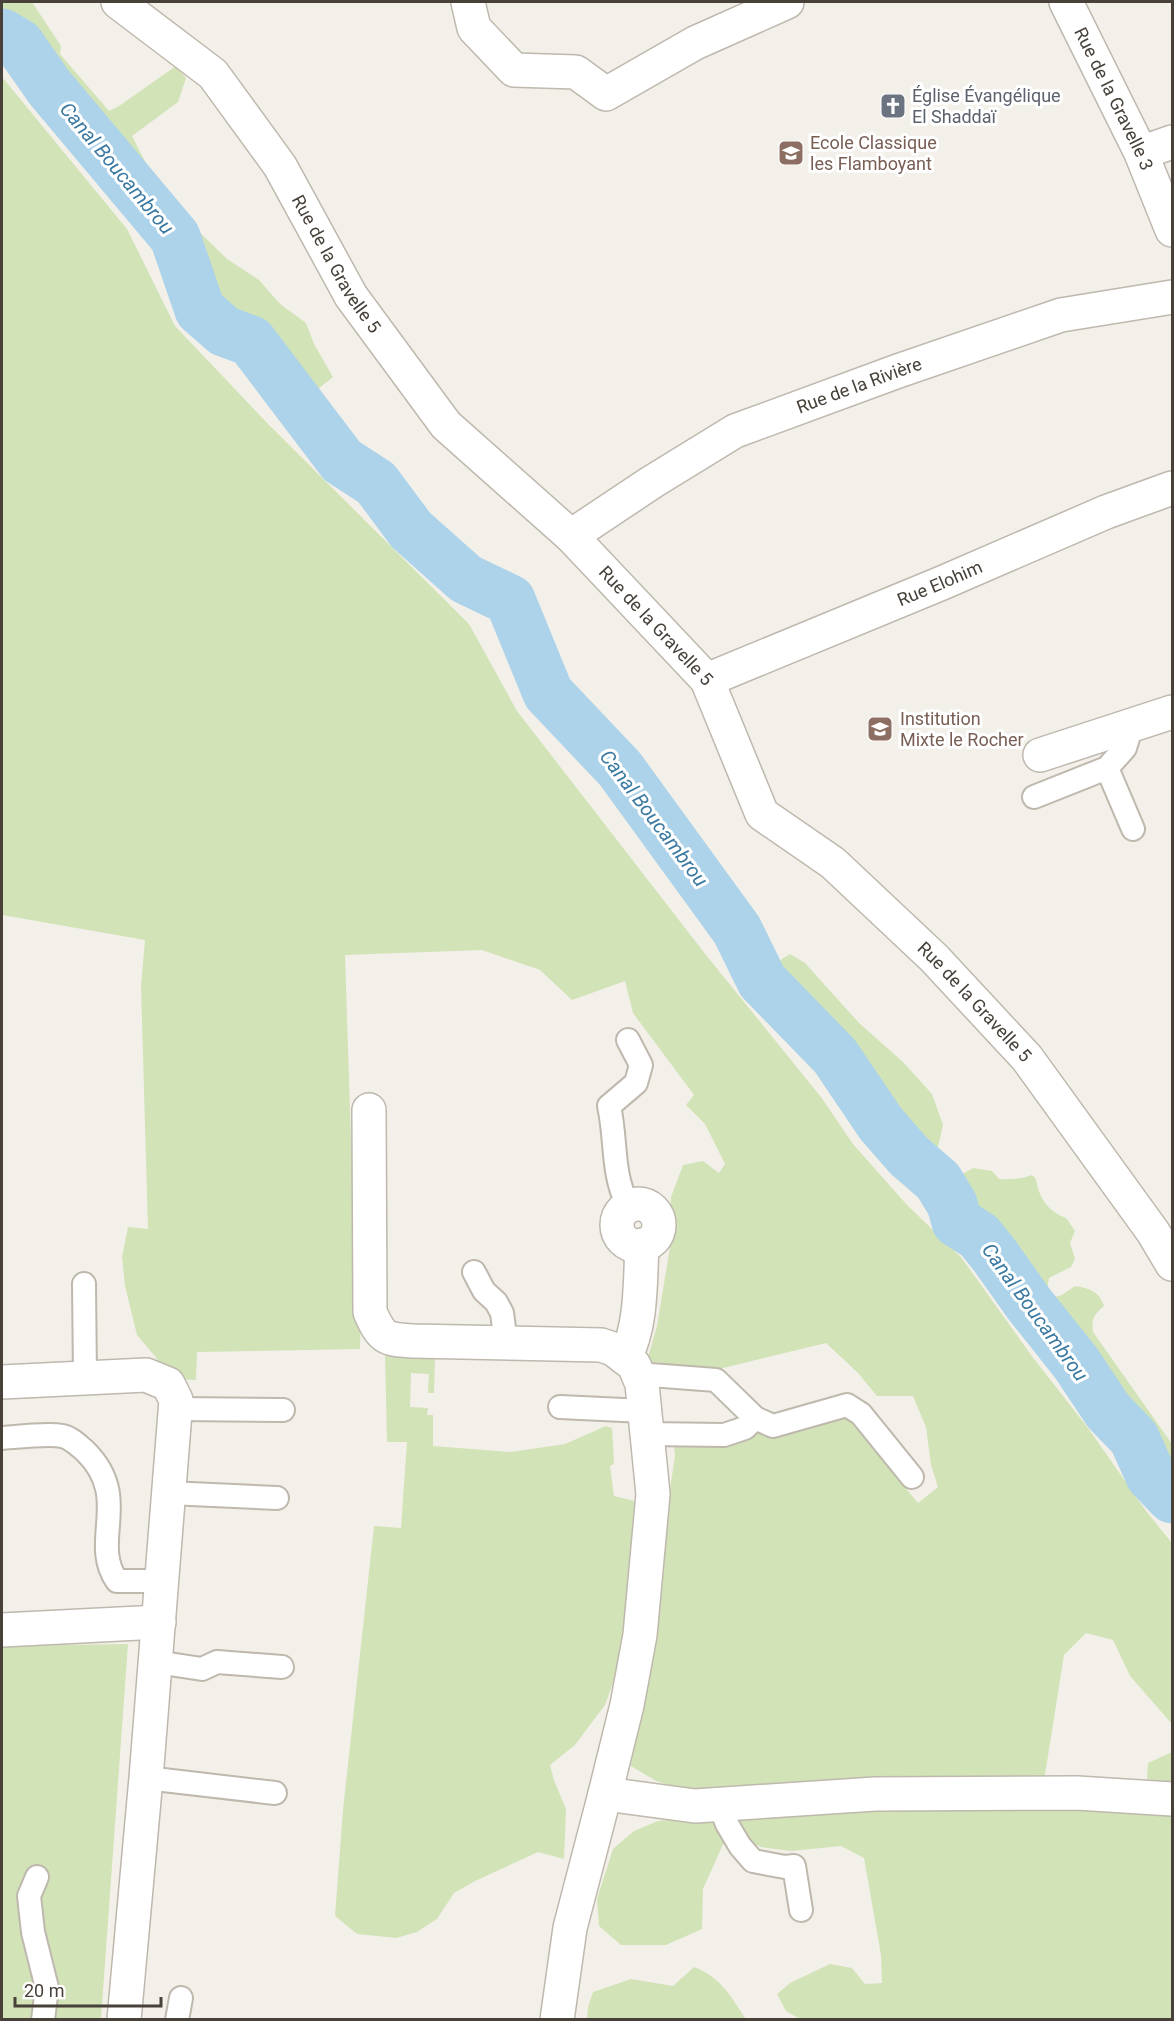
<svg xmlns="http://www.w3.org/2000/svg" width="1174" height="2021" font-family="Roboto,sans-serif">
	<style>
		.green { fill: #d1e3b7 }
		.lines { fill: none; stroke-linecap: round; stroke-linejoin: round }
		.canal { stroke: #add3ea; stroke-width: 51 }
		.service-casing { stroke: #beb8ad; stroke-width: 26 }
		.minor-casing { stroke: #beb8ad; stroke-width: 36 }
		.service { stroke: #fff; stroke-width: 22 }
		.minor { stroke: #fff; stroke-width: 33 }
		.labels { text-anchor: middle; stroke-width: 6; stroke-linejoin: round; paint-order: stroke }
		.worship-label { font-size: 18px; fill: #5b616d; stroke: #fff; text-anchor: start }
		.street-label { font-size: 18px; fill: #474139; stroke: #fff }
		.education-label { font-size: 18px; fill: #785e54; stroke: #fff; text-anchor: start }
		.water-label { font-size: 20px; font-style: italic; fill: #3a79a1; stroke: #fff }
	</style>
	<rect width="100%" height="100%" fill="#f3f0ea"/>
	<!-- green -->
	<path class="green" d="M 2,2 L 32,2 L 61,46 L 60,54 L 109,111 L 119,106 L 176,66 L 186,78 L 178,102 L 132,136 L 153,177 L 190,223 L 227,259 L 259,280 L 280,304 L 306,323 L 314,344 L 333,377 L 309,396 L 280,389 L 236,323 L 215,283 L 137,195 L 90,137 L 40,81 L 2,45 Z
		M 2,77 L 127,229 L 175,326 L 268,424 L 469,624 L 517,711 L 706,955 L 821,1097 L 853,1144 L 907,1205 L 961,1257 L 1031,1355 L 1088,1428 L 1146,1511 L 1172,1543 L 1172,1724 L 1130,1676 L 1113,1640 L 1086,1633 L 1064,1655 L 1044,1781 L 705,1795 L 656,1781 L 631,1766 L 636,1711 L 675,1456 L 674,1445 L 740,1438 L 846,1416 L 918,1503 L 938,1487 L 931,1465 L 926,1427 L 913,1396 L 877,1396 L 858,1373 L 826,1343 L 715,1370 L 647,1361 L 657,1326 L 670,1247 L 671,1197 L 683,1165 L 703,1161 L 719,1173 L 725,1164 L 705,1124 L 686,1105 L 694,1095 L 633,1013 L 625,981 L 572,1000 L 540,970 L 482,950 L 345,955 L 354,1234 L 362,1246 L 360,1349 L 197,1352 L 196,1380 L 174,1379 L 137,1335 L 125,1286 L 122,1257 L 128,1227 L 148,1229 L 141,986 L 145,940 L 2,915 Z
		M 790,954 L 805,963 L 859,1023 L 903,1062 L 932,1094 L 943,1125 L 938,1147 L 915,1149 L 881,1116 L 848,1094 L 826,1066 L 808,1038 L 799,1012 L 779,991 L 773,976 L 776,963 Z
		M 973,1168 L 992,1171 L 999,1179 C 1011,1180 1021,1179 1032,1175 C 1037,1179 1036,1181 1038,1188 C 1042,1203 1052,1213 1066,1218 L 1075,1231 L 1070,1243 L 1075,1259 L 1071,1267 L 1049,1278 L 1047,1290 L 1052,1298 L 1062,1295 L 1075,1286 C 1089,1288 1100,1292 1104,1306 C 1094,1315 1091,1318 1093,1332 L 1172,1444 L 1172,1513 C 1155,1506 1152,1491 1149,1474 L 1129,1461 C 1130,1457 1133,1451 1132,1447 C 1131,1430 1106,1416 1092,1413 L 1080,1394 L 1083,1385 L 1089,1378 L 1087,1370 C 1077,1366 1068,1366 1059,1361 C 1055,1347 1058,1328 1050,1315 C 1042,1303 1025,1304 1014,1295 C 1002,1285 1000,1263 992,1250 C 986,1240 973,1239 966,1231 C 956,1221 949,1190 957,1178 C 961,1174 968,1171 973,1168 Z
		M 385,1354 L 435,1357 L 434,1393 L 428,1393 L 429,1374 L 411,1373 L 410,1407 L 428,1408 L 427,1415 L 433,1415 L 433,1446 L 511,1452 L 565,1444 L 606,1426 L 612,1428 L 614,1464 L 610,1466 L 614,1496 L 634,1501 L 637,1514 L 628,1640 L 605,1705 L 575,1745 L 550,1765 L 554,1780 L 566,1809 L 564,1859 L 538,1852 L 475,1881 L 454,1893 L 437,1919 L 417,1932 L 396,1938 L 357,1934 L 335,1916 L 343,1810 L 374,1526 L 401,1528 L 407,1442 L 387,1442 Z
		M 128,1644 L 101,2019 L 2,2019 L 2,1646 Z
		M 1172,1752 L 1172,1784 L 1147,1779 L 1148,1763 Z
		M 808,1809 L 1172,1809 L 1172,2019 L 800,2019 L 786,2011 L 777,1994 L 790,1983 L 830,1964 L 852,1968 L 865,1984 L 882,1983 L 881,1955 L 864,1858 L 841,1846 L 791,1851 L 761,1847 L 744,1839 L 733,1819 Z
		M 714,1815 L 725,1840 L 703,1889 L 702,1929 L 666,1945 L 621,1945 L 599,1926 L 597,1899 L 613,1849 L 634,1831 L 658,1821 Z
		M 694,1967 C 721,1977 731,1997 746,2019 L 587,2019 L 588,2007 L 593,1992 L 631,1979 L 673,1986 Z"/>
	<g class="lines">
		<!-- canal -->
		<path class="canal" d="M 2,34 L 19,44 L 49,87 L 175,237 L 200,310 L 224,331 L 251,341 L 342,461 L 376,483 L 411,530 L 466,579 L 510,600 L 548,693 L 620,769 L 737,930 L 762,981 L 835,1056 L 881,1124 L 909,1156 L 938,1181 L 952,1204 L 957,1222 L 979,1236 L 995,1256 L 1029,1304 L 1076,1363 L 1108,1411 L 1134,1438 L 1151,1476 L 1172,1498"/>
		<!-- service casing -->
		<g class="service-casing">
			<path id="service" d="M 1107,768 L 1133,829
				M 1034,797 L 1107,768 L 1125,748 L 1132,725
				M 628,1040 L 641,1065 L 636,1083 L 609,1106 C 617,1142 611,1171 628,1206
				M 474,1272 L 484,1291 L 496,1302 L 502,1313 L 506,1343
				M 84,1284 L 85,1377
				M 637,1374 L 716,1380 L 755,1418 L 773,1426 L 847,1405 L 861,1414 L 912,1477
				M 560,1407 L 644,1411
				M 176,1409 L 283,1410
				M 646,1434 L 724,1435 L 745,1428 L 755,1418
				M 2,1438 C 16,1437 49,1433 62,1436 C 70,1437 79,1446 85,1451 C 133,1498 89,1541 117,1581 L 162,1581
				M 169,1493 L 277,1498
				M 156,1662 L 202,1669 L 217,1662 L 282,1667
				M 146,1778 L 275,1793
				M 719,1804 L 727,1824 L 740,1846 L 753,1861 L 785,1867 L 794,1866 L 801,1910
				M 37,1877 L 29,1896 L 33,1932 L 47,1988 L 43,2020
				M 177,2020 L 181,1998"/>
		</g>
		<!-- minor casing -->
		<g class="minor-casing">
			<g id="minor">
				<path id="s1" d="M 118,2 L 213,74 L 280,166 L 351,296 L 446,425 L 571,536 L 707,680 L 762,814 L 833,863 L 934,958 L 1027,1058 L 1153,1232 L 1172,1264"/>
				<path d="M 468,2 L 474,28 L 514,70 L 576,72 L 606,94 L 695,43 L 787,2"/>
				<path id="s2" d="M 1066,2 L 1141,153 L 1172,230"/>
				<path d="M 1141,153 L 1172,142"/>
				<path id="s3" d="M 571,536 L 652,482 L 735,431 L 898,371 L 1061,315 L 1172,297"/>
				<path id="s4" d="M 707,680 L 942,583 L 1106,512 L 1172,488"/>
				<path d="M 1040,755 L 1172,712"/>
				<path d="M 369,1110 L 370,1312 C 382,1339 385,1339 413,1341 L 601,1345 L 613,1349 L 634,1365 L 642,1384 L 653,1494 L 640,1635 L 627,1705 L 605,1794 L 570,1928 L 557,2020"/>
				<circle cx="638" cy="1225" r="21"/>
				<path d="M 625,1358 C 642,1325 640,1282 642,1245"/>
				<path d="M 2,1382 L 146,1375 L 168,1384 L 176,1400 L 146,1778 L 124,2020"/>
				<path d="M 2,1630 L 159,1622"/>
				<path d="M 605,1794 L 695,1806 L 875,1794 L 1077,1793 L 1172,1799"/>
			</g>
		</g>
		<!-- service -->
		<use href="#service" class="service"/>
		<!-- minor -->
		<use href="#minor" class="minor"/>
	</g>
	<!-- icons -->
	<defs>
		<g id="church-square" transform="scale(1.35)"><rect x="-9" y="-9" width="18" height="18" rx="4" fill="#6b7280" stroke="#fff"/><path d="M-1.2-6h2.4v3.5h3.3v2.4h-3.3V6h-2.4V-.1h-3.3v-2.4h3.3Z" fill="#fff"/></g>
		<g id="school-square" transform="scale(1.35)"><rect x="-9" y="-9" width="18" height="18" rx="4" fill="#8d6e63" stroke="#fff"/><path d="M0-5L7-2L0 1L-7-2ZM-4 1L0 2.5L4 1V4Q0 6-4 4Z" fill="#fff"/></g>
	</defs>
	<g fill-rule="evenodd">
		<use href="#church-square" x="893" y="106"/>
		<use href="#school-square" x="791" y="153"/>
		<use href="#school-square" x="880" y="729"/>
	</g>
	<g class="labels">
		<!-- worship labels -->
		<g class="worship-label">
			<text x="912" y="102">Église Évangélique<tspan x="912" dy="21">El Shaddaï</tspan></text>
		</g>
		<!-- street labels -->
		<g class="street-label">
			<text dy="6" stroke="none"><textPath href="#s2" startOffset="108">Rue de la Gravelle 3</textPath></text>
			<text dy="6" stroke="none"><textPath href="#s1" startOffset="346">Rue de la Gravelle 5</textPath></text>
			<text dy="6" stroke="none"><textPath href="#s3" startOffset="327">Rue de la Rivière</textPath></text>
			<text dy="6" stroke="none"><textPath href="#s4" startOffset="252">Rue Elohim</textPath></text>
			<text dy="6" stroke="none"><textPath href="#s1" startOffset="832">Rue de la Gravelle 5</textPath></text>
			<text dy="6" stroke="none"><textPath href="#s1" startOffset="1336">Rue de la Gravelle 5</textPath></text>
		</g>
		<!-- education labels -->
		<g class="education-label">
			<text x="810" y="149">Ecole Classique<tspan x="810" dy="21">les Flamboyant</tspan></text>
			<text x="900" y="725">Institution<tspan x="900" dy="21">Mixte le Rocher</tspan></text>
		</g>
		<!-- water labels -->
		<g class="water-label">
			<text transform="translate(117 168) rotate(50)" y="7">Canal Boucambrou</text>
			<text transform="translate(654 818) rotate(53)" y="7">Canal Boucambrou</text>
			<text transform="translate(1035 1312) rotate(54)" y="7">Canal Boucambrou</text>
		</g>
	</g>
	<!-- border -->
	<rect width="1174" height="2021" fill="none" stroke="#474139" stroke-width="6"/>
	<!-- scale -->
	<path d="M15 1997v9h146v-9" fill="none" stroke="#474139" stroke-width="3"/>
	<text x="24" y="1997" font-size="18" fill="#474139" stroke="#ffffff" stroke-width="4.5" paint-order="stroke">20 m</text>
</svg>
